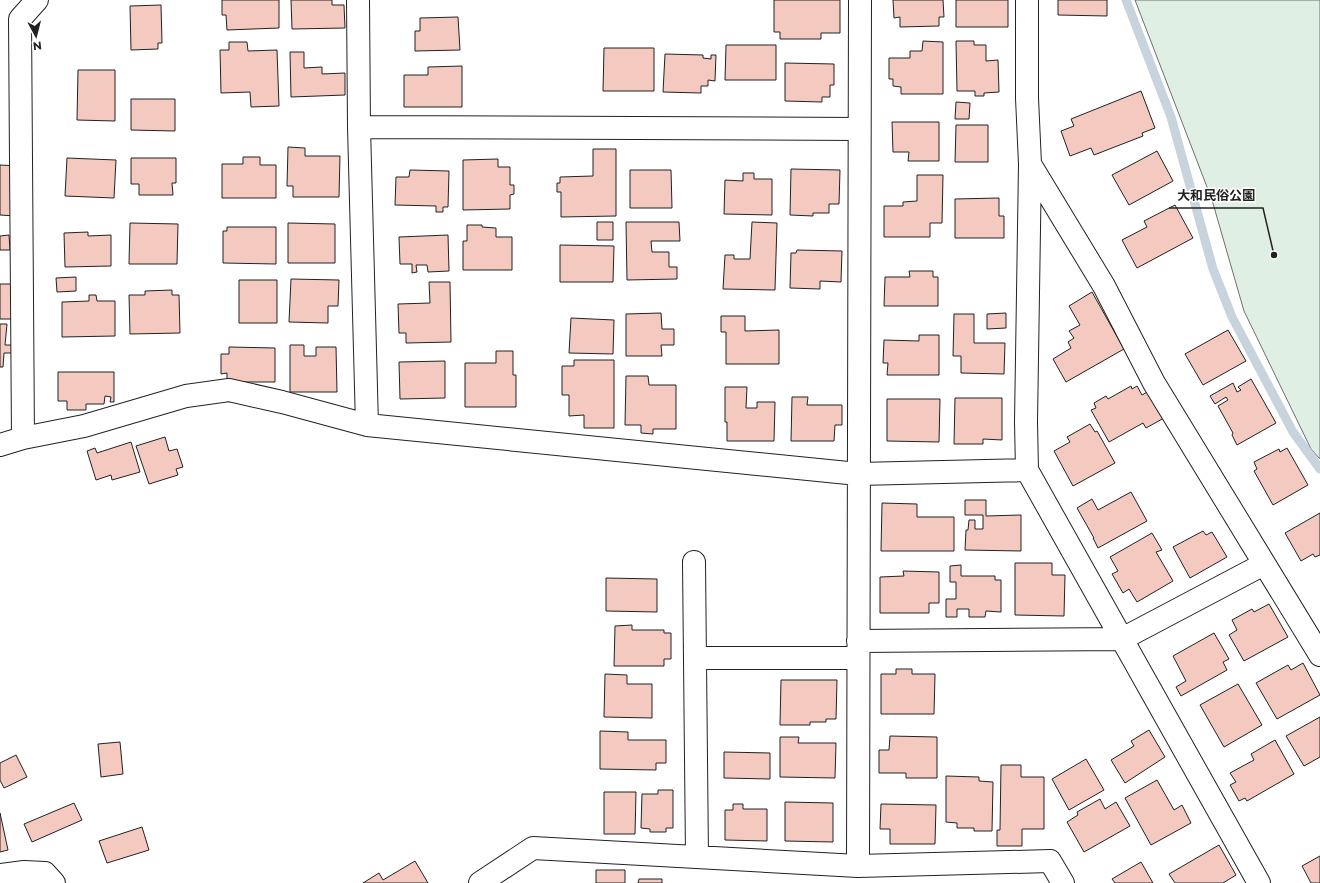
<svg xmlns="http://www.w3.org/2000/svg" width="1320" height="883" font-family="Montserrat,'Noto Sans JP',sans-serif">
	<style>
		.green { fill: #e0efe3; stroke: #6f6f6f }
		.lines { fill: none; stroke-linecap: round; stroke-linejoin: round }
		.stream { stroke: #c7d3dd; stroke-width: 9 }
		.building { fill: #f3c9c0; stroke: #222 }
		.minor-casing { stroke: #222; stroke-width: 24 }
		.minor { stroke: #fff; stroke-width: 22 }
		.leader { fill: none; stroke: #222; stroke-width: 1.5 }
		.callout-dot { fill: #222; stroke: #fff; stroke-width: 1.5 }
		.callout-label { font-size: 13px; text-anchor: middle; font-weight: bold; fill: #222; stroke: #fff; stroke-width: 3; stroke-linejoin: round; paint-order: stroke }
	</style>
	<rect width="100%" height="100%" fill="#fff"/>
	<!-- green -->
	<path class="green" d="M 1135,0 L 1320,0 L 1320,459 L 1311,449 L 1244,311 L 1212,200 Z"/>
	<g class="lines">
		<!-- stream -->
		<path class="stream" d="M 1126,0 L 1171,117 L 1213,269 L 1232,317 L 1293,432 L 1320,469"/>
	</g>
	<!-- building -->
	<path class="building" d="M 222,0 L 279,0 L 279,28 L 227,30 L 226,15 L 222,15 Z
		M 291,0 L 332,0 L 332,5 L 344,5 L 345,28 L 292,29 Z
		M 774,0 L 840,0 L 840,33 L 821,33 L 821,39 L 780,39 L 780,32 L 774,32 Z
		M 893,0 L 943,0 L 944,17 L 939,17 L 939,26 L 900,27 L 900,17 L 894,18 Z
		M 956,0 L 1008,0 L 1008,27 L 956,27 Z
		M 1058,0 L 1107,0 L 1107,16 L 1058,15 Z
		M 161,5 L 162,43 L 158,43 L 158,49 L 131,50 L 130,6 Z
		M 458,17 L 460,50 L 415,51 L 415,31 L 420,31 L 420,18 Z
		M 923,41 L 943,42 L 943,94 L 901,94 L 901,87 L 893,86 L 893,79 L 889,79 L 889,58 L 910,58 L 910,51 L 922,51 Z
		M 956,41 L 974,41 L 974,45 L 986,45 L 986,61 L 998,60 L 999,92 L 984,93 L 984,96 L 975,96 L 975,91 L 957,91 Z
		M 229,42 L 247,42 L 248,51 L 277,50 L 279,106 L 251,107 L 250,92 L 221,93 L 220,50 L 229,50 Z
		M 726,45 L 776,45 L 776,80 L 725,80 Z
		M 604,48 L 654,48 L 654,91 L 603,91 Z
		M 290,52 L 304,52 L 304,68 L 322,67 L 322,74 L 345,73 L 345,95 L 291,97 Z
		M 665,54 L 703,55 L 703,58 L 711,59 L 711,55 L 716,55 L 715,81 L 708,80 L 708,86 L 701,86 L 701,93 L 663,92 Z
		M 785,63 L 834,64 L 834,85 L 830,85 L 830,97 L 822,97 L 822,102 L 785,101 Z
		M 462,66 L 462,107 L 404,107 L 404,75 L 428,75 L 428,67 Z
		M 78,70 L 115,70 L 115,121 L 77,120 Z
		M 1141,91 L 1155,128 L 1142,133 L 1143,136 L 1094,155 L 1091,148 L 1070,156 L 1061,131 L 1074,126 L 1071,119 Z
		M 131,99 L 175,99 L 175,131 L 131,130 Z
		M 956,102 L 970,103 L 969,119 L 955,119 Z
		M 892,122 L 939,122 L 939,161 L 908,161 L 909,152 L 893,152 Z
		M 956,125 L 988,125 L 988,162 L 955,162 Z
		M 288,147 L 305,148 L 305,156 L 340,156 L 339,197 L 293,197 L 293,186 L 287,186 Z
		M 593,149 L 616,149 L 616,216 L 561,217 L 561,192 L 557,192 L 557,183 L 560,183 L 560,177 L 593,176 Z
		M 1157,151 L 1173,181 L 1129,205 L 1112,175 Z
		M 243,157 L 260,157 L 260,165 L 276,165 L 276,198 L 222,198 L 222,164 L 243,164 Z
		M 67,158 L 116,160 L 114,198 L 65,196 Z
		M 131,158 L 176,158 L 176,183 L 172,183 L 173,195 L 139,195 L 139,184 L 131,184 Z
		M 498,159 L 498,167 L 510,167 L 510,185 L 514,185 L 514,194 L 510,195 L 510,209 L 463,210 L 463,160 Z
		M 0,165 L 19,166 L 16,216 L 0,215 Z
		M 791,169 L 840,170 L 839,204 L 829,204 L 829,213 L 813,213 L 813,216 L 790,215 Z
		M 410,170 L 449,171 L 448,207 L 443,207 L 443,212 L 436,212 L 436,206 L 395,205 L 396,177 L 409,177 Z
		M 630,170 L 671,170 L 672,208 L 630,208 Z
		M 743,173 L 754,173 L 754,179 L 772,179 L 772,215 L 724,214 L 725,180 L 743,181 Z
		M 917,175 L 943,175 L 942,223 L 930,223 L 930,237 L 884,237 L 884,206 L 903,206 L 903,202 L 917,201 Z
		M 999,198 L 999,216 L 1004,216 L 1004,238 L 955,238 L 955,199 Z
		M 1175,205 L 1193,238 L 1137,268 L 1122,240 L 1147,227 L 1144,221 Z
		M 597,222 L 613,222 L 613,240 L 597,240 Z
		M 626,222 L 679,222 L 680,241 L 651,241 L 652,252 L 669,252 L 669,267 L 677,267 L 677,279 L 627,280 Z
		M 752,222 L 777,223 L 775,290 L 723,289 L 725,255 L 734,255 L 734,259 L 750,259 Z
		M 130,223 L 178,224 L 177,264 L 129,264 Z
		M 288,223 L 335,224 L 335,263 L 288,263 Z
		M 467,225 L 482,225 L 482,227 L 496,228 L 496,237 L 512,237 L 512,270 L 463,270 L 463,241 L 467,241 Z
		M 227,227 L 276,227 L 276,264 L 223,263 L 223,231 L 227,231 Z
		M 88,232 L 88,236 L 111,235 L 111,266 L 65,267 L 64,233 Z
		M 9,235 L 10,250 L 0,250 L 0,236 Z
		M 448,235 L 449,271 L 428,272 L 427,265 L 416,265 L 417,272 L 412,273 L 412,264 L 400,264 L 399,237 Z
		M 560,245 L 614,246 L 613,282 L 560,282 Z
		M 797,250 L 842,251 L 841,282 L 820,281 L 820,289 L 790,288 L 791,253 L 796,253 Z
		M 909,271 L 933,271 L 933,277 L 938,277 L 938,306 L 884,306 L 885,277 L 910,277 Z
		M 76,277 L 76,291 L 57,292 L 56,278 Z
		M 291,279 L 339,280 L 338,306 L 328,306 L 328,323 L 289,322 Z
		M 239,280 L 277,280 L 277,323 L 239,323 Z
		M 429,282 L 450,282 L 451,342 L 406,343 L 406,333 L 399,333 L 398,304 L 430,303 Z
		M 0,284 L 13,284 L 16,319 L 0,319 Z
		M 172,290 L 172,295 L 179,295 L 180,333 L 130,334 L 129,295 L 145,295 L 145,291 Z
		M 1092,292 L 1124,349 L 1066,382 L 1053,359 L 1071,348 L 1068,342 L 1074,338 L 1069,331 L 1080,325 L 1069,306 Z
		M 89,295 L 96,295 L 97,301 L 115,301 L 115,336 L 62,337 L 62,302 L 89,301 Z
		M 661,313 L 662,329 L 674,329 L 674,345 L 661,345 L 662,356 L 626,356 L 626,314 Z
		M 1006,313 L 1006,328 L 987,329 L 987,314 Z
		M 954,314 L 974,314 L 974,343 L 1005,343 L 1004,374 L 961,373 L 961,356 L 953,356 Z
		M 721,316 L 745,316 L 745,331 L 779,330 L 779,364 L 726,364 L 726,332 L 721,332 Z
		M 571,318 L 614,320 L 613,354 L 569,353 Z
		M 0,324 L 7,324 L 5,345 L 13,345 L 12,353 L 4,353 L 3,367 L 0,367 Z
		M 1228,330 L 1246,361 L 1203,385 L 1185,354 Z
		M 919,335 L 939,335 L 939,375 L 887,375 L 888,363 L 883,363 L 884,340 L 919,341 Z
		M 290,345 L 304,345 L 304,356 L 316,356 L 316,347 L 336,347 L 337,392 L 290,392 Z
		M 229,347 L 275,348 L 275,382 L 227,382 L 227,373 L 221,374 L 221,354 L 229,354 Z
		M 496,351 L 513,351 L 513,375 L 516,375 L 516,407 L 465,407 L 465,363 L 496,363 Z
		M 574,360 L 614,360 L 614,428 L 584,428 L 584,415 L 569,416 L 569,395 L 562,395 L 562,366 L 574,366 Z
		M 445,361 L 445,398 L 400,399 L 399,362 Z
		M 58,372 L 114,372 L 114,402 L 110,402 L 111,397 L 105,396 L 104,404 L 86,404 L 86,410 L 67,410 L 67,401 L 58,401 Z
		M 626,376 L 648,376 L 649,385 L 676,385 L 676,429 L 653,429 L 653,434 L 641,433 L 641,425 L 625,425 Z
		M 1251,379 L 1276,423 L 1237,445 L 1232,435 L 1233,433 L 1218,406 L 1228,400 L 1226,397 L 1215,404 L 1210,396 L 1233,383 L 1237,392 L 1241,390 L 1238,387 Z
		M 1131,386 L 1132,389 L 1137,386 L 1142,395 L 1147,392 L 1164,418 L 1146,428 L 1143,423 L 1109,442 L 1091,410 L 1096,408 L 1094,403 L 1106,396 L 1108,399 Z
		M 725,387 L 747,387 L 746,408 L 757,408 L 757,402 L 775,402 L 774,441 L 727,441 L 727,422 L 725,422 Z
		M 792,397 L 808,397 L 807,405 L 842,405 L 842,425 L 835,425 L 834,441 L 791,441 Z
		M 955,398 L 1002,398 L 1002,440 L 983,439 L 983,444 L 954,444 Z
		M 887,399 L 940,399 L 939,442 L 887,441 Z
		M 1090,424 L 1095,432 L 1097,431 L 1115,463 L 1073,486 L 1054,451 L 1070,442 L 1067,437 Z
		M 165,437 L 169,451 L 177,449 L 183,467 L 176,469 L 178,475 L 149,484 L 136,446 Z
		M 131,442 L 140,472 L 112,480 L 111,475 L 96,480 L 87,451 L 95,448 L 97,453 Z
		M 1287,448 L 1308,485 L 1273,505 L 1254,471 L 1257,469 L 1254,462 L 1279,449 L 1280,452 Z
		M 1131,492 L 1147,521 L 1098,548 L 1093,538 L 1094,538 L 1077,508 L 1092,499 L 1098,510 Z
		M 965,500 L 986,500 L 986,516 L 1021,515 L 1021,551 L 965,550 L 966,530 L 968,530 L 969,520 L 975,520 L 975,529 L 983,529 L 983,515 L 965,515 Z
		M 882,503 L 917,504 L 917,517 L 954,517 L 954,551 L 881,551 Z
		M 1320,513 L 1320,555 L 1315,557 L 1313,554 L 1301,561 L 1285,533 Z
		M 1203,531 L 1206,535 L 1212,532 L 1227,557 L 1190,578 L 1173,547 Z
		M 1152,533 L 1162,550 L 1156,552 L 1173,581 L 1137,602 L 1129,589 L 1123,593 L 1112,574 L 1118,571 L 1110,557 Z
		M 1015,563 L 1052,563 L 1052,575 L 1065,575 L 1064,616 L 1015,615 Z
		M 961,565 L 961,576 L 995,576 L 995,580 L 1001,580 L 1001,612 L 986,611 L 985,617 L 969,617 L 969,609 L 957,609 L 957,617 L 946,617 L 946,599 L 956,599 L 956,582 L 950,582 L 950,566 Z
		M 903,571 L 939,572 L 939,603 L 929,603 L 929,613 L 880,613 L 880,577 L 904,576 Z
		M 606,578 L 657,579 L 657,612 L 606,611 Z
		M 1269,604 L 1288,637 L 1244,661 L 1229,635 L 1237,630 L 1232,620 L 1252,609 L 1254,612 Z
		M 632,625 L 632,630 L 664,630 L 664,633 L 671,633 L 671,659 L 664,659 L 664,666 L 614,666 L 615,626 Z
		M 1214,633 L 1229,659 L 1223,662 L 1227,670 L 1181,696 L 1176,687 L 1186,681 L 1173,656 Z
		M 1303,663 L 1320,695 L 1277,719 L 1256,683 L 1288,665 L 1291,670 Z
		M 896,669 L 912,669 L 912,674 L 935,674 L 934,714 L 881,714 L 881,674 L 896,674 Z
		M 605,674 L 627,675 L 627,684 L 652,684 L 652,718 L 604,717 Z
		M 781,680 L 837,680 L 836,719 L 826,719 L 826,722 L 810,722 L 810,725 L 780,725 Z
		M 1238,684 L 1262,725 L 1224,747 L 1200,705 Z
		M 1320,717 L 1320,757 L 1304,766 L 1286,736 Z
		M 1149,730 L 1165,757 L 1125,783 L 1111,760 L 1134,746 L 1131,741 Z
		M 600,731 L 628,732 L 628,740 L 666,740 L 666,763 L 656,763 L 656,770 L 600,769 Z
		M 890,736 L 937,737 L 937,778 L 906,778 L 906,773 L 879,773 L 879,750 L 889,750 Z
		M 780,737 L 799,737 L 798,743 L 836,743 L 835,778 L 780,777 Z
		M 1275,740 L 1294,774 L 1247,801 L 1245,798 L 1239,801 L 1230,785 L 1236,782 L 1230,773 L 1254,760 L 1251,754 Z
		M 120,742 L 123,774 L 101,777 L 98,744 Z
		M 724,752 L 770,753 L 770,779 L 724,778 Z
		M 16,755 L 27,777 L 4,788 L 0,780 L 0,763 Z
		M 1086,759 L 1104,790 L 1069,810 L 1052,779 Z
		M 1001,765 L 1021,765 L 1021,777 L 1044,777 L 1044,829 L 1022,829 L 1022,846 L 997,846 L 997,830 L 1000,830 Z
		M 946,776 L 979,777 L 979,781 L 993,782 L 992,831 L 974,831 L 974,828 L 957,828 L 957,823 L 946,822 Z
		M 1157,780 L 1174,810 L 1182,805 L 1191,823 L 1151,845 L 1125,798 Z
		M 658,790 L 673,790 L 673,828 L 666,828 L 666,832 L 650,832 L 650,829 L 641,828 L 642,794 L 658,794 Z
		M 604,792 L 636,792 L 635,834 L 604,834 Z
		M 1100,799 L 1105,809 L 1116,802 L 1130,826 L 1084,852 L 1067,822 L 1078,815 L 1077,812 Z
		M 785,802 L 833,803 L 833,842 L 785,841 Z
		M 74,803 L 82,820 L 32,842 L 24,824 Z
		M 733,804 L 743,804 L 743,809 L 767,809 L 767,841 L 725,840 L 725,810 L 733,810 Z
		M 881,804 L 936,805 L 935,844 L 890,844 L 890,829 L 880,829 Z
		M 0,813 L 8,850 L 0,852 Z
		M 142,827 L 149,850 L 107,863 L 99,841 Z
		M 1219,845 L 1236,875 L 1223,883 L 1175,883 L 1169,874 Z
		M 1320,856 L 1320,883 L 1311,883 L 1302,866 Z
		M 415,861 L 428,883 L 363,883 L 379,873 L 383,880 Z
		M 1141,862 L 1153,883 L 1115,883 L 1112,879 Z
		M 596,870 L 625,870 L 625,883 L 596,883 Z
		M 639,879 L 662,879 L 662,883 L 638,883 Z"/>
	<g class="lines">
		<!-- minor casing -->
		<g class="minor-casing">
			<path id="minor" d="M 358,0 L 359,127 L 367,425
				M 1027,0 L 1027,98 L 1030,164 L 1026,422 L 1027,470 L 1259,883
				M 359,127 L 859,129
				M 1030,164 L 1104,286 L 1154,383 L 1320,655
				M 23,438 L 20,19 L 37,0
				M 0,445 L 23,438 L 84,426 L 186,396 L 229,390 L 282,402 L 367,425 L 858,474 L 1027,470
				M 694,562 L 697,857
				M 858,641 L 1122,639 L 1264,564
				M 695,658 L 858,658
				M 858,866 L 860,0
				M 0,875 L 24,872 L 45,873 L 54,883
				M 480,883 L 533,848 L 858,866 L 1050,861 L 1063,883"/>
		</g>
		<!-- minor -->
		<use href="#minor" class="minor"/>
	</g>
	<!-- callouts -->
	<path class="leader" d="M1274 255L1263 208H1169"/>
	<circle class="callout-dot" cx="1274" cy="255" r="4"/>
	<g class="callout-label">
		<text x="1216" y="200">大和民俗公園</text>
	</g>
	<!-- north arrow -->
	<g transform="translate(36 36) rotate(173)" stroke="#ffffff" stroke-width="3" paint-order="stroke">
	<path d="M0-3L7 15L0 10L-7 15Z" fill="#222222"/>
	<text y="-6" font-size="11" font-weight="bold" text-anchor="middle" fill="#222222">N</text>
	</g>
</svg>
